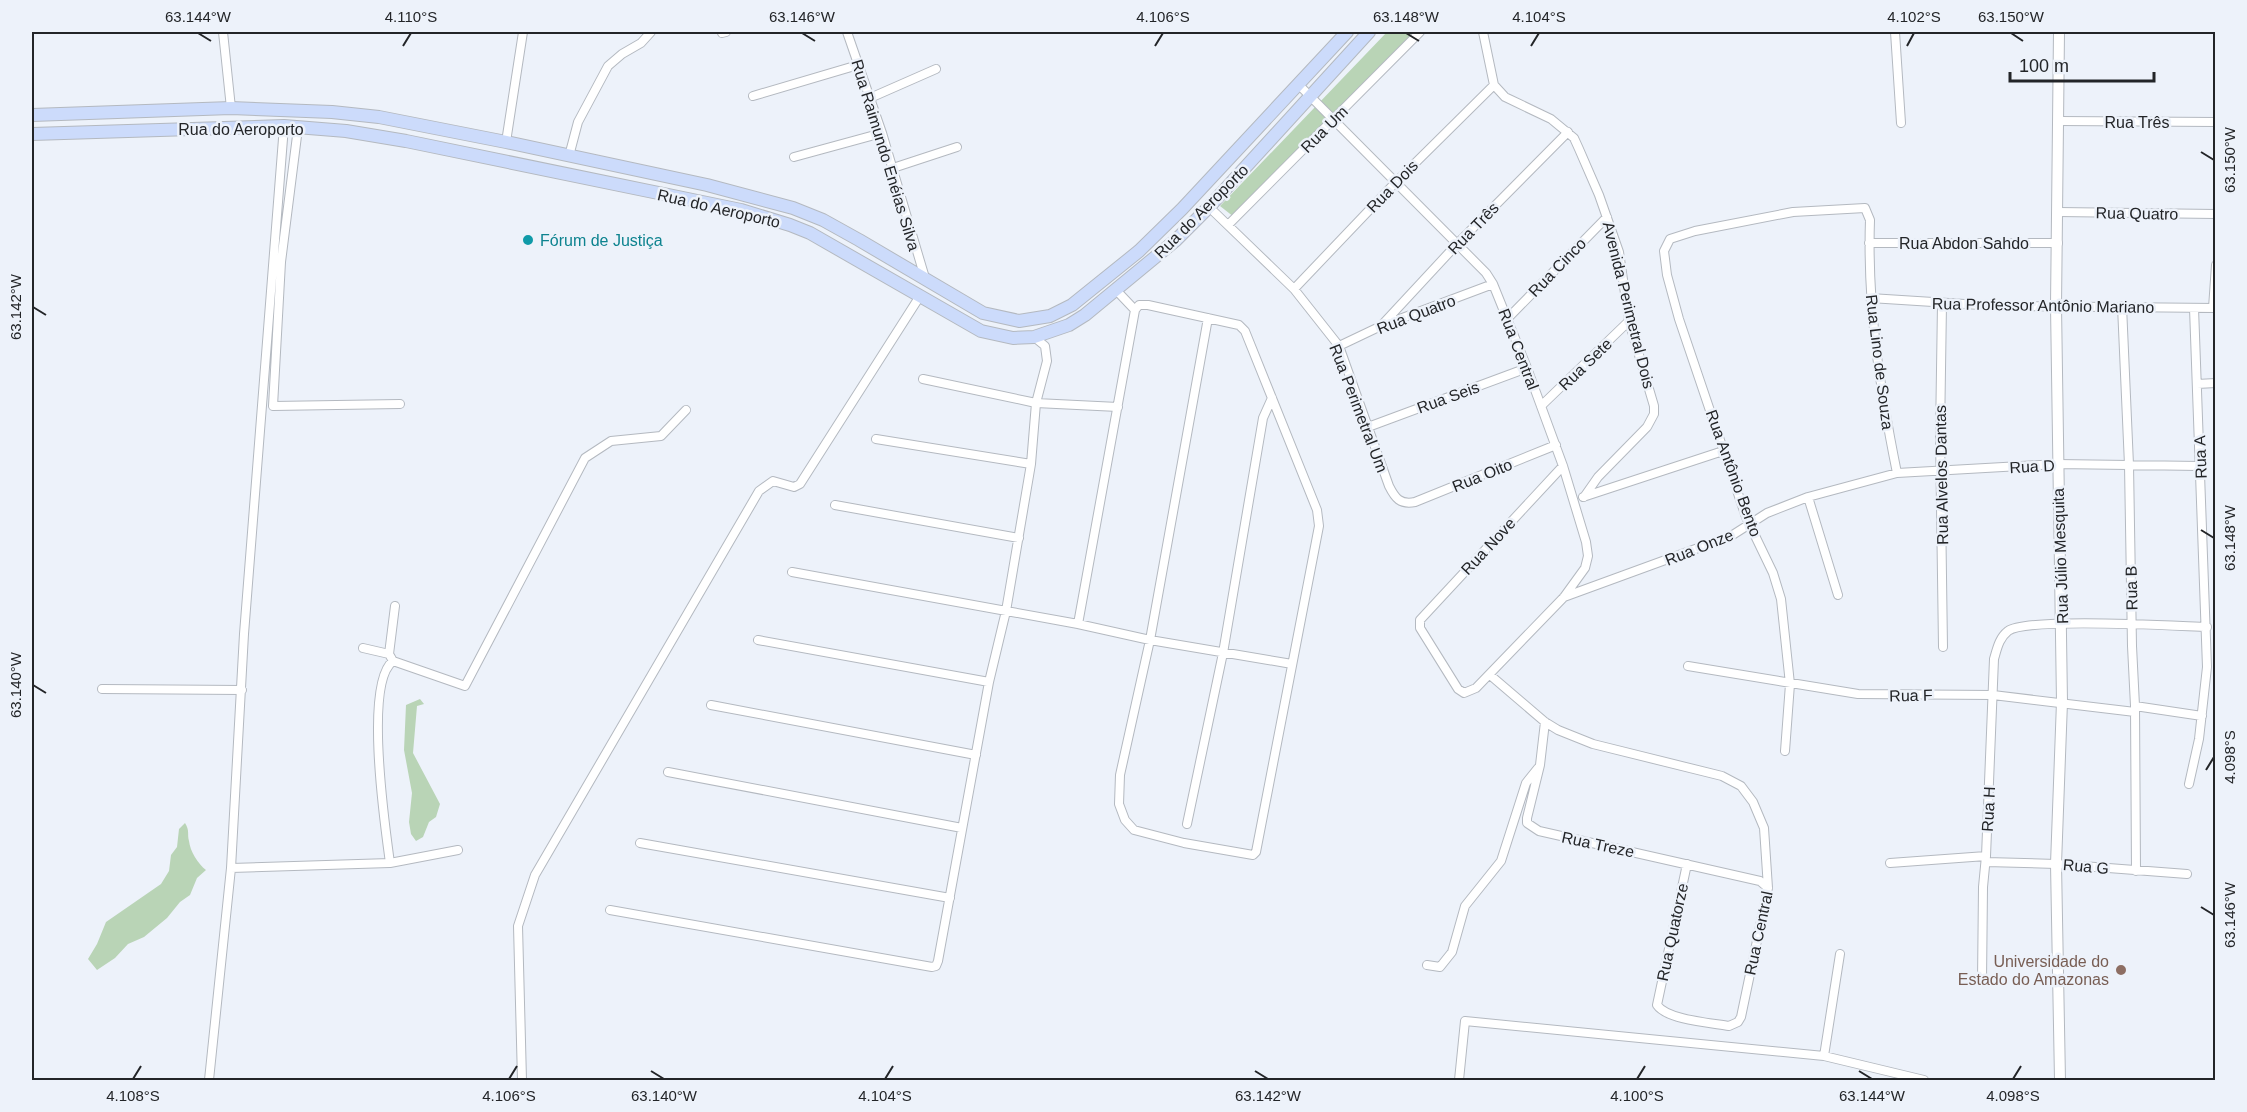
<svg xmlns="http://www.w3.org/2000/svg" width="2247" height="1112" font-family="Arial,sans-serif">
	<style>
		.green { fill: #b9d4b6 }
		.lines { fill: none; stroke-linecap: round; stroke-linejoin: round }
		.minor-casing { stroke: #b4b9c0; stroke-width: 10 }
		.tertiary-casing { stroke: #b4b9c0; stroke-width: 12 }
		.secondary-casing { stroke: #b4b9c0; stroke-width: 14 }
		.minor { stroke: #fff; stroke-width: 8 }
		.tertiary { stroke: #fff; stroke-width: 10 }
		.secondary { stroke: #ccdbfb; stroke-width: 12 }
		.ticks { fill: none; stroke: #232528; stroke-width: 2 }
		.culture-dot { fill: #0f9aa8; stroke: #edf2fa; stroke-width: 2 }
		.education-dot { fill: #8d6e63; stroke: #edf2fa; stroke-width: 2 }
		.labels { text-anchor: middle; stroke-width: 5; stroke-linejoin: round; paint-order: stroke }
		.street-label { font-size: 16px; fill: #232528; stroke: #edf2fa }
		.culture-label { font-size: 16px; fill: #0d838f; stroke: #edf2fa; text-anchor: start }
		.education-label { font-size: 16px; fill: #785e54; stroke: #edf2fa; text-anchor: end }
		.neatline { fill: none; stroke: #232528; stroke-width: 2 }
		.ticks-label { font-size: 15px; text-anchor: middle; fill: #232528 }
	</style>
	<rect width="100%" height="100%" fill="#edf2fa"/>
	<!-- green -->
	<path class="green" d="M 1387,32 L 1419,32 L 1234,217 L 1220,206 Z
		M 420,699 L 424,704 L 417,706 L 413,753 L 440,804 L 436,817 L 429,822 L 423,837 L 416,841 L 411,834 L 409,822 L 412,793 L 404,750 L 406,705 Z
		M 185,823 C 190,831 187,834 189,841 C 190,851 198,864 206,870 L 197,878 L 190,895 L 180,902 L 167,918 L 144,937 L 128,944 L 115,958 L 97,970 L 88,959 L 97,944 L 106,922 L 161,884 L 169,871 L 171,855 L 177,847 L 179,829 Z"/>
	<g class="lines">
		<!-- minor casing -->
		<g class="minor-casing">
			<path id="minor" d="M 223,32 L 231,108
				M 847,32 L 882,133 L 925,278
				M 1483,32 L 1494,85 L 1505,97 L 1551,119 L 1574,138 L 1579,149 L 1599,195 L 1619,252 L 1629,321 L 1654,406 L 1654,414 L 1647,427 L 1598,477 L 1584,497
				M 1895,32 L 1901,123
				M 722,33 L 726,32
				M 1298,84 L 1486,273 L 1493,284 L 1527,368 L 1563,466 L 1586,542 L 1588,556 L 1585,568 L 1564,597 L 1476,688 L 1464,693 L 1458,689 L 1420,628 L 1420,620 L 1563,466
				M 753,96 L 858,65
				M 870,98 L 936,69
				M 2059,121 L 2216,122
				M 298,128 L 281,262 L 273,406 L 400,404
				M 506,142 L 523,32
				M 569,156 L 578,122 L 608,66 L 622,54 L 641,43 L 651,32
				M 794,157 L 882,133
				M 893,168 L 957,147
				M 1209,207 L 1294,289 L 1339,346 L 1389,486 C 1395,498 1400,505 1415,502 L 1556,445
				M 2058,212 L 2216,214
				M 1228,225 L 1420,32
				M 1869,243 L 2058,243
				M 1294,289 L 1396,182 L 1494,85
				M 1116,290 L 1135,310
				M 1870,298 L 1996,306 L 2216,308
				M 1942,304 L 1940,435 L 1943,647
				M 2122,306 L 2129,465 L 2132,646 L 2135,706 L 2136,871
				M 2213,308 L 2216,265
				M 1508,318 L 1607,217
				M 1381,326 L 1458,243 L 1568,132
				M 1339,346 L 1381,326 L 1493,284
				M 923,379 L 1036,403 L 1118,407
				M 2197,384 L 2216,383
				M 1541,406 L 1629,321
				M 1368,427 L 1527,368
				M 876,439 L 1031,464
				M 1583,497 L 1723,451
				M 1808,497 L 1838,595
				M 835,505 L 1019,538
				M 792,572 L 1078,624 L 1150,640 L 1292,664
				M 1564,597 L 1731,536 L 1767,513 L 1808,497 L 1897,473 L 2057,464 L 2200,466
				M 395,606 L 389,654 L 393,661 L 465,686 L 585,458 L 611,441 L 661,436 L 686,410
				M 1078,624 L 1135,310 L 1139,305 L 1148,305 L 1239,325 L 1245,331 L 1317,510 L 1319,526 L 1256,852 L 1253,855 L 1184,843 L 1134,830 L 1125,820 L 1119,804 L 1120,775 L 1150,640 L 1208,318
				M 758,640 L 989,682
				M 363,648 L 389,654
				M 1688,666 L 1858,694 L 1993,695 L 2135,712
				M 1490,675 L 1545,722 L 1558,730 L 1593,744 L 1722,776 L 1741,786 L 1753,802 L 1764,828 L 1768,888 L 1741,1017 L 1738,1022 L 1729,1026 C 1712,1023 1667,1020 1657,1005 L 1687,864
				M 102,689 L 242,690
				M 711,705 L 976,755
				M 2135,706 L 2202,716
				M 1545,722 L 1540,765 L 1527,818 L 1527,823 L 1539,831 L 1760,881 L 1768,888
				M 1785,751 L 1790,684 L 1781,599 L 1773,573 L 1746,517 L 1679,319 L 1667,275 L 1664,251 L 1670,239 L 1695,231 L 1793,212 L 1865,208 L 1870,220 C 1867,306 1880,389 1897,473
				M 668,772 L 962,828
				M 2189,784 L 2199,739 L 2207,667 L 2194,308
				M 1187,824 L 1223,653 L 1263,418 L 1272,398
				M 640,843 L 950,898
				M 1986,862 L 2056,864 L 2187,874
				M 390,863 C 385,826 364,683 393,661
				M 1890,863 L 1986,856
				M 231,868 L 390,863 L 458,850
				M 610,910 L 932,967 L 936,966 L 938,961 L 989,682 L 1006,611 L 1031,464 L 1036,403 L 1047,361 L 1045,346 L 1034,337
				M 1427,965 L 1440,967 L 1452,952 L 1465,906 L 1501,861 L 1526,783 L 1538,768
				M 1982,981 L 1983,887 L 1986,856 L 1994,659 C 1997,649 1999,638 2008,631 C 2027,617 2176,626 2207,627
				M 1824,1056 L 1840,954
				M 209,1080 L 231,868 L 244,634 L 284,126
				M 522,1080 L 518,926 L 535,875 L 759,491 L 773,481 L 794,487 L 800,484 L 920,296
				M 1459,1080 L 1465,1021 L 1824,1056 L 1924,1080"/>
		</g>
		<!-- tertiary casing -->
		<g class="tertiary-casing">
			<path id="tertiary" d="M 2059,32 L 2056,306 L 2062,702 L 2056,864 L 2060,1080"/>
		</g>
		<!-- secondary casing -->
		<g class="secondary-casing">
			<path id="secondary" d="M 32,115 L 231,108 L 332,112 L 379,117 L 506,142 L 707,185 L 793,208 L 823,220 L 859,240 L 983,313 L 1019,321 L 1050,316 L 1072,305 L 1139,251 L 1182,209 L 1347,32
				M 32,134 L 284,126 L 346,131 L 406,141 L 741,210 L 790,225 L 810,233 L 981,331 L 1013,338 L 1034,337 L 1069,325 L 1085,315 L 1176,240 L 1209,207 L 1369,32"/>
		</g>
		<!-- minor -->
		<use href="#minor" class="minor"/>
		<!-- tertiary -->
		<use href="#tertiary" class="tertiary"/>
		<!-- secondary -->
		<use href="#secondary" class="secondary"/>
	</g>
	<!-- ticks -->
	<path class="ticks" d="M 198,33 L 211,41M 802,33 L 815,41M 1406,33 L 1419,41M 2011,33 L 2023,41M 403,46 L 411,33M 1155,46 L 1163,33M 1531,46 L 1539,33M 1907,46 L 1914,33M 2201,152 L 2214,160M 33,307 L 46,315M 2201,530 L 2214,538M 33,685 L 46,693M 2206,770 L 2214,757M 2201,907 L 2214,915M 651,1071 L 664,1079M 1255,1071 L 1268,1079M 1859,1071 L 1872,1079M 133,1079 L 141,1066M 509,1079 L 517,1066M 885,1079 L 893,1066M 1637,1079 L 1645,1066M 2013,1079 L 2021,1066"/>
	<!-- markers -->
	<circle class="culture-dot" cx="528" cy="240" r="6"/>
	<circle class="education-dot" cx="2121" cy="970" r="6"/>
	<g class="labels">
		<!-- street labels -->
		<g class="street-label">
			<text x="2137" y="128">Rua Três</text>
			<text x="241" y="135">Rua do Aeroporto</text>
			<text transform="translate(1324 129) rotate(-45)" y="6">Rua Um</text>
			<text transform="translate(886 155) rotate(73)" y="6">Rua Raimundo Enéias Silva</text>
			<text transform="translate(1392 186) rotate(-46)" y="6">Rua Dois</text>
			<text transform="translate(719 208) rotate(13)" y="6">Rua do Aeroporto</text>
			<text transform="translate(1201 211) rotate(-45)" y="6">Rua do Aeroporto</text>
			<text transform="translate(2137 213) rotate(1)" y="6">Rua Quatro</text>
			<text transform="translate(1473 228) rotate(-46)" y="6">Rua Três</text>
			<text x="1964" y="249">Rua Abdon Sahdo</text>
			<text transform="translate(1557 267) rotate(-46)" y="6">Rua Cinco</text>
			<text transform="translate(1629 305) rotate(76)" y="6">Avenida Perimetral Dois</text>
			<text transform="translate(2043 305) rotate(1)" y="6">Rua Professor Antônio Mariano</text>
			<text transform="translate(1416 314) rotate(-21)" y="6">Rua Quatro</text>
			<text transform="translate(1519 349) rotate(69)" y="6">Rua Central</text>
			<text transform="translate(1880 362) rotate(83)" y="6">Rua Lino de Souza</text>
			<text transform="translate(1585 364) rotate(-44)" y="6">Rua Sete</text>
			<text transform="translate(1448 397) rotate(-20)" y="6">Rua Seis</text>
			<text transform="translate(1359 408) rotate(69)" y="6">Rua Perimetral Um</text>
			<text transform="translate(2200 457) rotate(-92)" y="6">Rua A</text>
			<text transform="translate(2032 466) rotate(-3)" y="6">Rua D</text>
			<text transform="translate(1734 473) rotate(70)" y="6">Rua Antônio Bento</text>
			<text transform="translate(1482 475) rotate(-22)" y="6">Rua Oito</text>
			<text transform="translate(1941 475) rotate(-91)" y="6">Rua Alvelos Dantas</text>
			<text transform="translate(1488 546) rotate(-47)" y="6">Rua Nove</text>
			<text transform="translate(1699 547) rotate(-22)" y="6">Rua Onze</text>
			<text transform="translate(2060 556) rotate(-92)" y="6">Rua Júlio Mesquita</text>
			<text transform="translate(2131 588) rotate(-91)" y="6">Rua B</text>
			<text transform="translate(1911 695) rotate(-1)" y="6">Rua F</text>
			<text transform="translate(1988 809) rotate(-87)" y="6">Rua H</text>
			<text transform="translate(1598 844) rotate(12)" y="6">Rua Treze</text>
			<text transform="translate(2086 866) rotate(5)" y="6">Rua G</text>
			<text transform="translate(1672 932) rotate(-78)" y="6">Rua Quatorze</text>
			<text transform="translate(1758 933) rotate(-78)" y="6">Rua Central</text>
		</g>
		<!-- culture labels -->
		<g class="culture-label">
			<text x="540" y="246">Fórum de Justiça</text>
		</g>
		<!-- education labels -->
		<g class="education-label">
			<text x="2109" y="967">Universidade do<tspan x="2109" dy="18">Estado do Amazonas</tspan></text>
		</g>
	</g>
	<!-- border -->
	<rect width="2247" height="1112" fill="none" stroke="#edf2fa" stroke-width="66"/>
	<!-- scale -->
	<path d="M2010 72v9h144v-9" fill="none" stroke="#232528" stroke-width="3"/>
	<text x="2019" y="72" font-size="18" fill="#232528" stroke="#edf2fa" stroke-width="4.5" paint-order="stroke">100 m</text>
	<rect x="33" y="33" width="2181" height="1046" class="neatline"/>
	<g class="ticks-label">
		<text x="198" y="22">63.144°W</text>
		<text x="411" y="22">4.110°S</text>
		<text x="802" y="22">63.146°W</text>
		<text x="1163" y="22">4.106°S</text>
		<text x="1406" y="22">63.148°W</text>
		<text x="1539" y="22">4.104°S</text>
		<text x="1914" y="22">4.102°S</text>
		<text x="2011" y="22">63.150°W</text>
		<text transform="translate(2230 160) rotate(-90)" y="5">63.150°W</text>
		<text transform="translate(16 307) rotate(-90)" y="5">63.142°W</text>
		<text transform="translate(2230 538) rotate(-90)" y="5">63.148°W</text>
		<text transform="translate(16 685) rotate(-90)" y="5">63.140°W</text>
		<text transform="translate(2230 757) rotate(-90)" y="5">4.098°S</text>
		<text transform="translate(2230 915) rotate(-90)" y="5">63.146°W</text>
		<text x="133" y="1101">4.108°S</text>
		<text x="509" y="1101">4.106°S</text>
		<text x="664" y="1101">63.140°W</text>
		<text x="885" y="1101">4.104°S</text>
		<text x="1268" y="1101">63.142°W</text>
		<text x="1637" y="1101">4.100°S</text>
		<text x="1872" y="1101">63.144°W</text>
		<text x="2013" y="1101">4.098°S</text>
	</g>
</svg>
